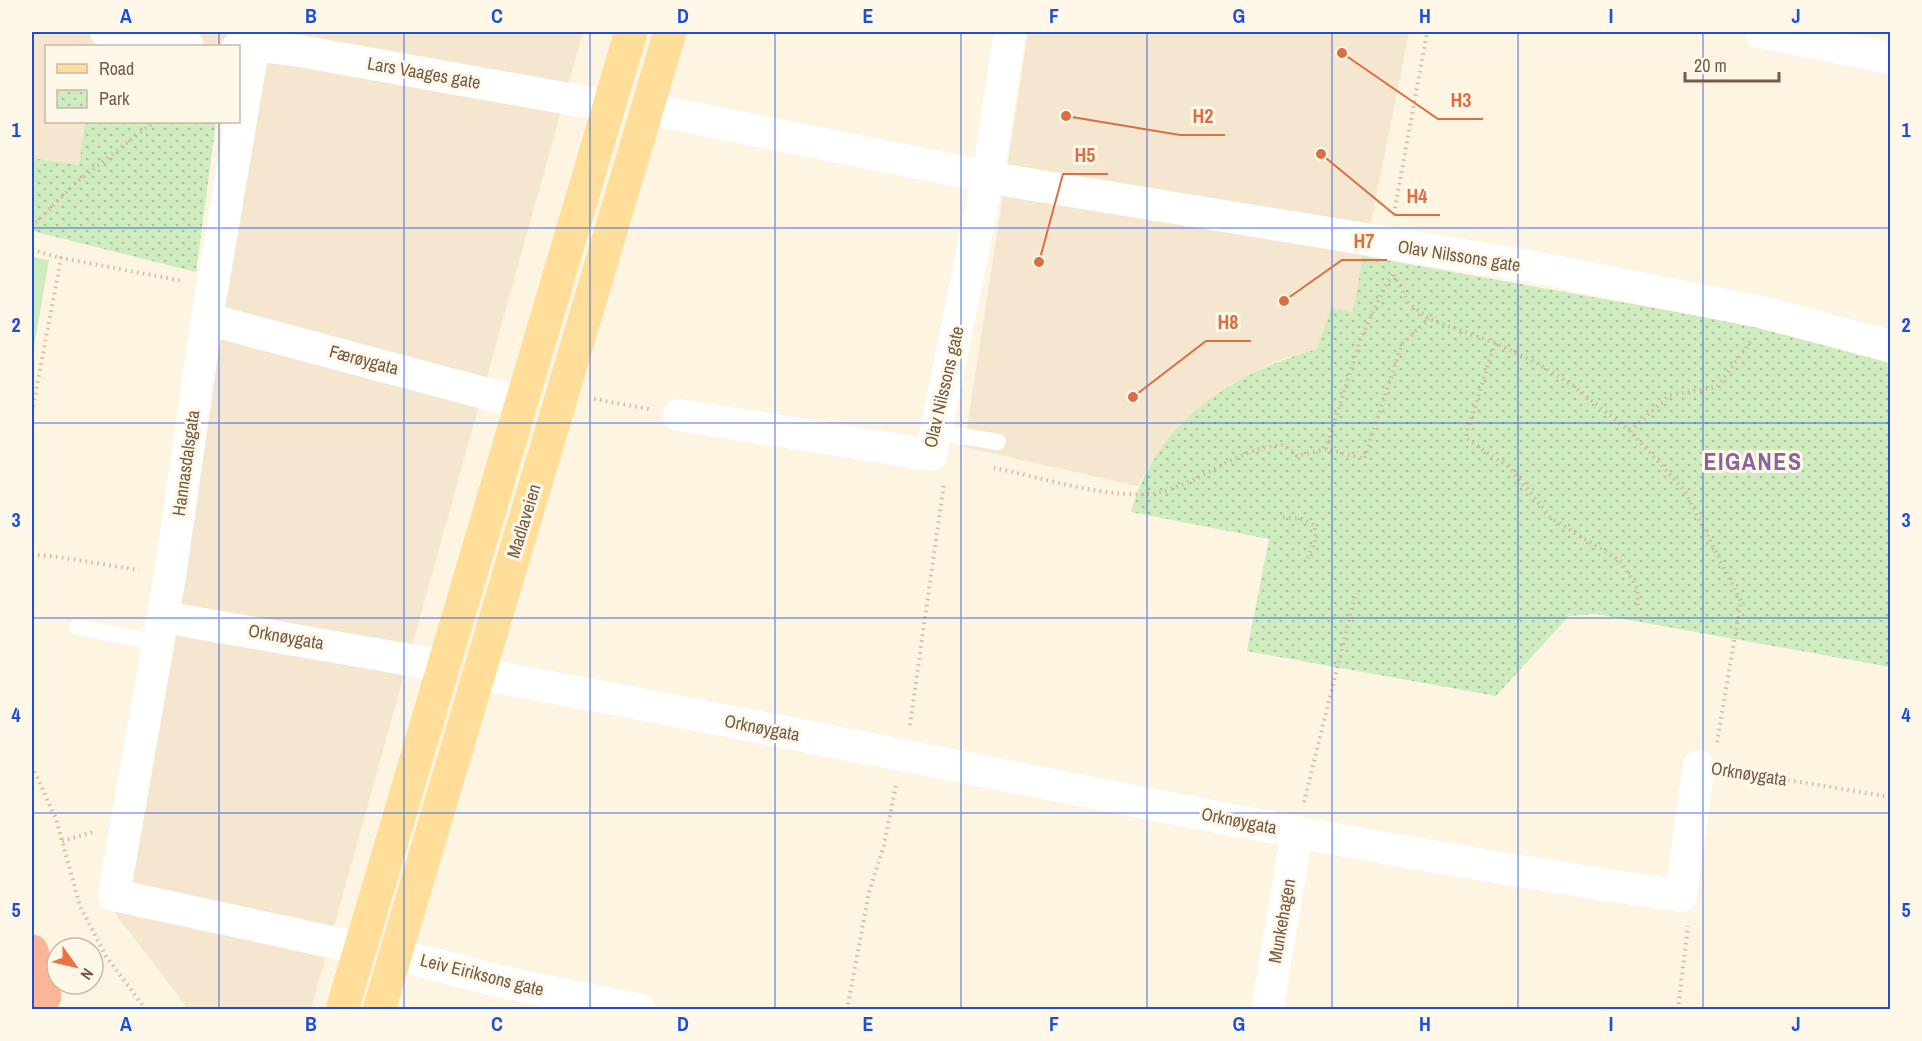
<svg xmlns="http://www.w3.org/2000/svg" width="1922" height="1041" font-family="'Archivo Narrow',sans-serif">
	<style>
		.residential { fill: #f5e6d0 }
		.grass { fill: #cfebc0 }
		.park { fill: url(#park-dots) }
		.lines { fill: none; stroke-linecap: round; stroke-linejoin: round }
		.path { stroke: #d8b79c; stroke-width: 4; stroke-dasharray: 1.5 4.5; stroke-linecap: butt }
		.lane { stroke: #fff; stroke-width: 16 }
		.street { stroke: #fff; stroke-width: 32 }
		.primary { stroke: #fede98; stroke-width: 33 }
		.highway { stroke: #fab697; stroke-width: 33 }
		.grid { fill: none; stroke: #1d4ed8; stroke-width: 1.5; stroke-opacity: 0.55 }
		.labels { text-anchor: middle; stroke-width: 6; stroke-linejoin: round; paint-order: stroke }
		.street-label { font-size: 18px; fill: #765b48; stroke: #fff8e9 }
		.district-label { font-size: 24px; font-weight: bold; letter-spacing: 1.5px; fill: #8a639a; stroke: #fff8e9 }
		.leader { fill: none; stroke: #da6f43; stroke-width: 2 }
		.callout-dot { fill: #da6f43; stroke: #fff8e9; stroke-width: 2 }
		.callout-label { font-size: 20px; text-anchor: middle; font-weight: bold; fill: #da6f43; stroke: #fff8e9; stroke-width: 6; stroke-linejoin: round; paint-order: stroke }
		.neatline { fill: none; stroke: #1d4ed8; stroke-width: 2 }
		.grid-label { font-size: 20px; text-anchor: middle; font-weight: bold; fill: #1d4ed8 }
	</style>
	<defs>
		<pattern id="park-dots" width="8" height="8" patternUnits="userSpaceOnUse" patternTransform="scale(1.5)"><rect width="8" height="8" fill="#cfebc0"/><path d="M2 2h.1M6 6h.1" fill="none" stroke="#adc19e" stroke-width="1.8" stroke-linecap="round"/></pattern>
	</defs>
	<rect width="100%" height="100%" fill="#fdf4e2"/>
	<!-- residential -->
	<path class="residential" d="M 32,32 L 583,32 L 311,1009 L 188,1009 L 115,913 L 133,880 L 182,593 L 238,46 L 46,46 L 46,122 L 85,122 L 79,165 L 32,158 Z
		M 1028,32 L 1409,32 L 1353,313 L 1331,309 L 1317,349 L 1279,360 L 1230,385 L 1185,420 L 1154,457 L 1138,486 L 964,447 Z"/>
	<!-- grass -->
	<path class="grass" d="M 32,257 L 49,260 L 32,359 Z"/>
	<!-- park -->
	<path class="park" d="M 85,122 L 216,122 L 196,272 L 32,231 L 32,158 L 79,165 Z
		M 1363,256 L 1744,324 L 1886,362 L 1890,369 L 1890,667 L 1596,614 L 1569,616 L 1496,696 L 1247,651 L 1269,539 L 1131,512 C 1155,423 1232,373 1317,349 L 1331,308 L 1353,312 Z"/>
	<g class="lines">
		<!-- path -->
		<path class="path" d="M 1394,214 L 1427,32
			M 32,227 L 73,185 L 154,122
			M 32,250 L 61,258
			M 1394,275 L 1409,303 L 1429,319 L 1495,343 L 1537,363 L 1572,385 L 1630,431 L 1684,490 L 1741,601 L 1717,742
			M 1495,343 L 1465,438 L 1509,467 L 1551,518 L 1622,562 L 1638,590 L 1637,607
			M 594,399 L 649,409
			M 32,412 L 61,258 L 183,281
			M 1630,431 L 1670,395 L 1717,387 L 1751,341
			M 1326,449 L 1361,338 L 1386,284 L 1393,275
			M 994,468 C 1040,477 1117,502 1161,492 C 1204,482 1239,446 1284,445 L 1297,456 L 1326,449 L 1364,459 L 1402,344 L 1429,319
			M 1283,517 L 1302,519 L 1315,526 L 1315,542 L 1307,559
			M 32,555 L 52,556 L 139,570
			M 910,725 L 944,483
			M 32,766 L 56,819 L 80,906 L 106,956 L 146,1010
			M 1729,770 L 1890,797
			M 1304,802 L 1355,596
			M 62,841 L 93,832
			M 847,1010 L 869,892 L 884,845 L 896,785
			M 1678,1010 L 1688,926"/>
		<!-- lane -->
		<path class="lane" d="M 937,432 L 998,442
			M 77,627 L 159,643"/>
		<!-- street -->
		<path class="street" d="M 106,32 L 188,46
			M 256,32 L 207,319 L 170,576 L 114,895 L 359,948
			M 1760,32 L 1890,58
			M 238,47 L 254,45 L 300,51 L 609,106
			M 669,113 L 998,179 L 1523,265 L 1766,313 L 1890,346
			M 207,319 L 521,403
			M 679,415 L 931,455 L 988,177 L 1010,32
			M 163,617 L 444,666
			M 479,674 C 880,746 1277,838 1681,896 L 1699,766
			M 395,954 L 498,981 L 640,1010
			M 1267,1010 L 1297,832"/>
		<!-- primary -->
		<path class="primary" d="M 342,1010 L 631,32
			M 379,1010 L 670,32"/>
		<!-- highway -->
		<path class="highway" d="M 32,951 L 45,996"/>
	</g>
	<!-- grid -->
	<path class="grid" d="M 219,32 L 219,46M 404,32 L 404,1010M 590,32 L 590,1010M 775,32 L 775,1010M 961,32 L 961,1010M 1147,32 L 1147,1010M 1332,32 L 1332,1010M 1518,32 L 1518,1010M 1703,32 L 1703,1010M 219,122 L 219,1010M 32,228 L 1890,228M 32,423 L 1890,423M 32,618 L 1890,618M 32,813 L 1890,813"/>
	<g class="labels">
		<!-- street labels -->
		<g class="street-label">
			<text transform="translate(424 73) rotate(10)" y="6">Lars Vaages gate</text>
			<text transform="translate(1459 256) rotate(9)" y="6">Olav Nilssons gate</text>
			<text transform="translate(364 360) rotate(15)" y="6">Færøygata</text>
			<text transform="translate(944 387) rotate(-77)" y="6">Olav Nilssons gate</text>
			<text transform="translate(186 463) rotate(-82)" y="6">Hannasdalsgata</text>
			<text transform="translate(524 521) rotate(-73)" y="6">Madlaveien</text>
			<text transform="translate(286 637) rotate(10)" y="6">Orknøygata</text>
			<text transform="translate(762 728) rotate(11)" y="6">Orknøygata</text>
			<text transform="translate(1749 774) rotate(9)" y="6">Orknøygata</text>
			<text transform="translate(1239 821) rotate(11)" y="6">Orknøygata</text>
			<text transform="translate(1282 921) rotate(-80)" y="6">Munkehagen</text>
			<text transform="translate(482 975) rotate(14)" y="6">Leiv Eiriksons gate</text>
		</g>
		<!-- district labels -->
		<g class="district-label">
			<text x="1753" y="470">EIGANES</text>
		</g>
	</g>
	<!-- callouts -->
	<path class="leader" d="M1342 53L1438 119H1483M1066 116L1180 135H1225M1039 262L1063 174H1108M1321 154L1395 215H1440M1284 301L1342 260H1387M1133 397L1206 341H1251"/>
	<g class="callout-dot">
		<circle cx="1342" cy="53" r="6"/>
		<circle cx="1066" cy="116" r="6"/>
		<circle cx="1039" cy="262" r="6"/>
		<circle cx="1321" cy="154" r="6"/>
		<circle cx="1284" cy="301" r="6"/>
		<circle cx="1133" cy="397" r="6"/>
	</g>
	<g class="callout-label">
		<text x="1461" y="107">H3</text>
		<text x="1203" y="123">H2</text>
		<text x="1085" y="162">H5</text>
		<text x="1417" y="203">H4</text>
		<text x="1364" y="248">H7</text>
		<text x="1228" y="329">H8</text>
	</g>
	<!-- border -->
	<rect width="1922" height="1041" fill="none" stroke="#fff8e9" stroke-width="66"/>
	<!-- legend -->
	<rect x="45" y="45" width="195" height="78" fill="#fff8e9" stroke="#c8b9a9" stroke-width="1.5"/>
	<rect x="57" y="64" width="30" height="9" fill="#fede98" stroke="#c8b9a9" stroke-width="1.5"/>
	<text x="99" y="75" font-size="18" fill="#765b48">Road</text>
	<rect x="57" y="90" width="30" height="18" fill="url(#park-dots)" stroke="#c8b9a9" stroke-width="1.5"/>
	<text x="99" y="105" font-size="18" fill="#765b48">Park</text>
	<!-- north arrow -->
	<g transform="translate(75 966) rotate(124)"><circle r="28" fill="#fff8e9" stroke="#c8b9a9" stroke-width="1.5"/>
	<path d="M0-4.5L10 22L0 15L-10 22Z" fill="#ec7242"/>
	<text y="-9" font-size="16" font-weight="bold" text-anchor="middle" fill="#765b48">N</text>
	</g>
	<!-- scale -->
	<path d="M1685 72v9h94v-9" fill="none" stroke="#765b48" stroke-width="3"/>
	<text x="1694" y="72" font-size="18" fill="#765b48" stroke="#fff8e9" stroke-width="4.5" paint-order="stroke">20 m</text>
	<rect x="33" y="33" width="1856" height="975" class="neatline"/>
	<g class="grid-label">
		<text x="126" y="23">A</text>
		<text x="311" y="23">B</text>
		<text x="497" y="23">C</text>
		<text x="683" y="23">D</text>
		<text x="868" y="23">E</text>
		<text x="1054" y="23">F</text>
		<text x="1239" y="23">G</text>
		<text x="1425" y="23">H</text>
		<text x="1611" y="23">I</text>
		<text x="1796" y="23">J</text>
		<text x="16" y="137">1</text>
		<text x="1906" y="137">1</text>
		<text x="16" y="332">2</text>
		<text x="1906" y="332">2</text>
		<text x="16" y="527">3</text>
		<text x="1906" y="527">3</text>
		<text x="16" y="722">4</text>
		<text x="1906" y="722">4</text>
		<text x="16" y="917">5</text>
		<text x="1906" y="917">5</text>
		<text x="126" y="1031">A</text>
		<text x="311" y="1031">B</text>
		<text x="497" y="1031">C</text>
		<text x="683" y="1031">D</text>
		<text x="868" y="1031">E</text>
		<text x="1054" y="1031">F</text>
		<text x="1239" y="1031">G</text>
		<text x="1425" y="1031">H</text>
		<text x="1611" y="1031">I</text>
		<text x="1796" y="1031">J</text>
	</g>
</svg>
